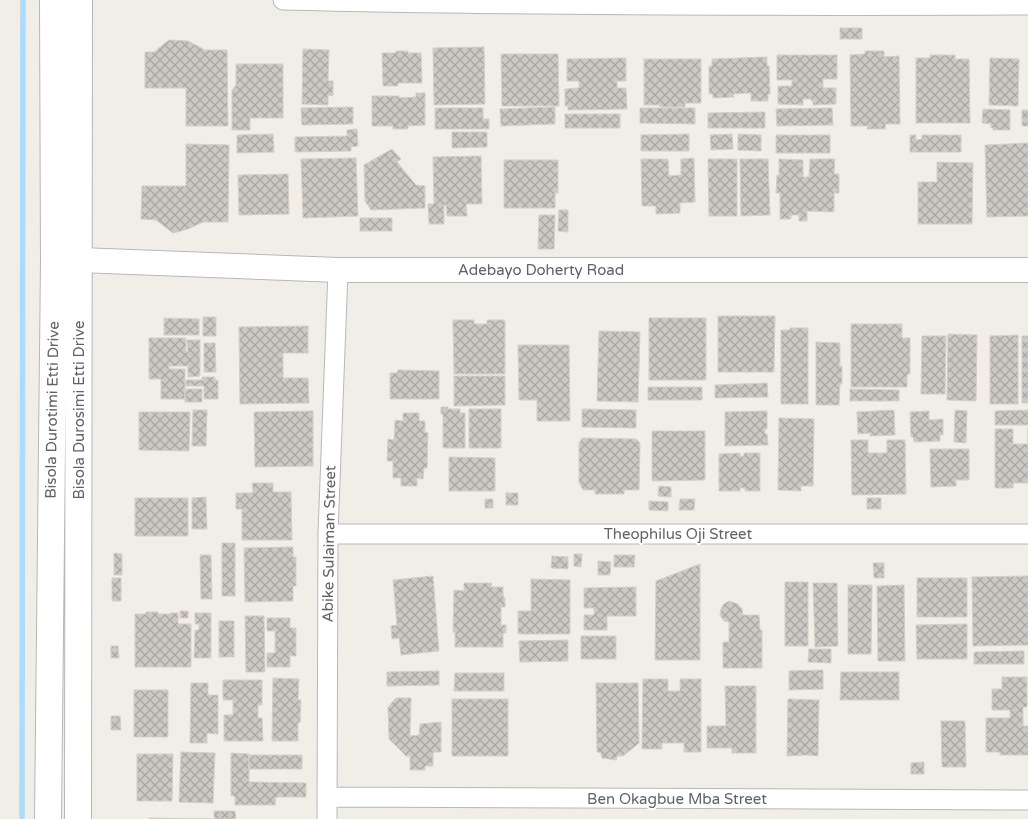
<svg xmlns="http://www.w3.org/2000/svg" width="1028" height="819" font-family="'Varela Round',sans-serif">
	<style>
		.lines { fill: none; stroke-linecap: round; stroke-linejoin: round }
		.stream { stroke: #acdcfd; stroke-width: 5.5 }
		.building { fill: url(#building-cross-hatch); stroke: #d5d0c6 }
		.minor-casing { stroke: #b5b8bc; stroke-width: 21 }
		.tertiary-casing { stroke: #b5b8bc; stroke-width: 26 }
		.secondary-casing { stroke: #b4b7bc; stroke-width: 28 }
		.minor { stroke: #fff; stroke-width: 19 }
		.tertiary { stroke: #fff; stroke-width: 24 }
		.secondary { stroke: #fff; stroke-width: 26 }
		.labels { text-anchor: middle; stroke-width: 4; stroke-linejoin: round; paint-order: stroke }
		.street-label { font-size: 15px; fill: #5f6367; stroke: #fff }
	</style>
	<defs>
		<pattern id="building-cross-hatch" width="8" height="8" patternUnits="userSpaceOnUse" patternTransform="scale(1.25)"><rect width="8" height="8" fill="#ccc9c4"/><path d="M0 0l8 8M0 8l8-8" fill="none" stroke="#a9a7a3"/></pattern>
	</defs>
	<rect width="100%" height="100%" fill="#f1eee8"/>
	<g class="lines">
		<!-- stream -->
		<path class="stream" d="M 22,819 L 23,0"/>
	</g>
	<!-- building -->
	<path class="building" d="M 840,28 L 862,28 L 862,39 L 840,39 Z
		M 169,40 L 188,41 L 205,50 L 227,50 L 228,126 L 186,126 L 186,88 L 145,88 L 145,52 L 154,52 Z
		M 484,47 L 485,104 L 434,105 L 433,48 Z
		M 303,49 L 329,50 L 328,81 L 333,81 L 333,96 L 328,95 L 328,105 L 302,104 Z
		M 396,51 L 408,51 L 408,53 L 421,53 L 422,83 L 398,83 L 398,86 L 383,86 L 382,53 L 396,53 Z
		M 865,51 L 884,51 L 884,57 L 899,56 L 900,124 L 885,124 L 886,129 L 867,129 L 868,126 L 851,126 L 850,55 L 865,54 Z
		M 501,54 L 558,54 L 559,106 L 502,106 Z
		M 777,55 L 837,55 L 837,79 L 823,79 L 823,88 L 836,88 L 836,104 L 813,105 L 813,101 L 811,101 L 811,99 L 803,99 L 803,105 L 778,104 L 778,86 L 792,86 L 792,80 L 777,80 Z
		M 930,55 L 955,55 L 955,59 L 969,59 L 970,123 L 916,123 L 916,58 L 930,58 Z
		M 767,57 L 767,66 L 769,66 L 770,94 L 768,94 L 768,101 L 751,101 L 751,93 L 733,94 L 734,97 L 713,98 L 713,94 L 709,94 L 709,66 L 712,66 L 712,59 Z
		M 626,58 L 626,81 L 617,81 L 617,88 L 626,88 L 627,109 L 568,110 L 568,106 L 565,106 L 565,89 L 579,88 L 579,81 L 567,81 L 567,59 Z
		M 990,58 L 1019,59 L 1018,106 L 989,105 Z
		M 644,59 L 701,59 L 701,103 L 685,103 L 685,107 L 660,107 L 660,105 L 644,105 Z
		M 236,64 L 283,64 L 283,118 L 250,118 L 250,130 L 232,130 L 232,90 L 236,85 Z
		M 416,93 L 425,93 L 425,125 L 408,126 L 408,129 L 393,129 L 393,126 L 372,126 L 372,96 L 399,96 L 399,98 L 416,97 Z
		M 353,107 L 353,124 L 302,125 L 301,108 Z
		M 555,107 L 555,124 L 501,126 L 500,109 Z
		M 435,108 L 483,108 L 483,119 L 489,119 L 489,129 L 435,129 Z
		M 640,108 L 695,108 L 695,124 L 640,123 Z
		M 832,108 L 833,125 L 777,126 L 776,109 Z
		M 983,109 L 1010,110 L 1010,130 L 993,130 L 993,128 L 991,128 L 991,124 L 982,123 Z
		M 1022,110 L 1028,110 L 1028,126 L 1022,126 Z
		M 765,112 L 765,128 L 708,128 L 708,113 Z
		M 565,114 L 620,114 L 620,128 L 565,128 Z
		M 357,129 L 358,146 L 351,147 L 351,151 L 295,152 L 295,137 L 347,136 L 347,130 Z
		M 452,132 L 487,132 L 487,147 L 452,148 Z
		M 273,134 L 274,152 L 237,153 L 237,135 Z
		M 689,134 L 689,151 L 641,151 L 641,135 Z
		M 732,134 L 733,149 L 711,150 L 710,135 Z
		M 738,134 L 761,135 L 761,151 L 738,150 Z
		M 776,135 L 830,135 L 830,153 L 776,153 Z
		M 910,135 L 916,135 L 916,140 L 922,139 L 922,135 L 961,135 L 961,152 L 910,152 Z
		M 1028,143 L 1028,216 L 987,217 L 985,145 Z
		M 186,144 L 229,145 L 228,222 L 203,222 L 188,229 L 173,233 L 156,220 L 141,219 L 142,186 L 186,186 Z
		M 392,149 L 401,159 L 397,162 L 416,185 L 425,186 L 425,208 L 371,210 L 365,201 L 364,165 Z
		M 481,156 L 482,204 L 466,204 L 467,216 L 447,216 L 446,205 L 444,205 L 444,224 L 429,224 L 428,204 L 434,204 L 433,157 Z
		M 356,158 L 358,216 L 303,218 L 301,159 Z
		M 694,158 L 695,202 L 680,203 L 680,213 L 656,214 L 656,206 L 642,206 L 641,159 L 668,159 L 669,176 L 681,175 L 681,159 Z
		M 708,159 L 737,159 L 737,216 L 709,216 Z
		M 740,159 L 768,159 L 770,215 L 741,216 Z
		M 779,159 L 803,160 L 803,177 L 809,177 L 810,159 L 835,159 L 834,174 L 839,174 L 839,193 L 834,193 L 834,212 L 807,211 L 807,221 L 799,221 L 799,215 L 791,215 L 791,219 L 780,219 L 780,193 L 776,193 L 777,175 L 779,175 Z
		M 504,160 L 558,160 L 558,193 L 555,193 L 555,208 L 504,208 Z
		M 937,162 L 973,163 L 972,224 L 918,224 L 918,182 L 937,182 Z
		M 288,174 L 289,214 L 239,215 L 238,175 Z
		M 559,210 L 568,210 L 568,232 L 558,231 Z
		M 539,215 L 555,215 L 554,249 L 538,249 Z
		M 360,218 L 392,218 L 392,231 L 360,231 Z
		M 718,316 L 775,316 L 774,372 L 718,372 Z
		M 203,317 L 216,317 L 216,336 L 203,336 Z
		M 164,318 L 199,319 L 199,335 L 164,335 Z
		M 649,318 L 706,318 L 706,380 L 649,380 Z
		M 453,320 L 474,320 L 474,324 L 487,324 L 487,320 L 505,320 L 505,374 L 454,374 Z
		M 851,324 L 902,324 L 902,338 L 910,338 L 910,374 L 907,375 L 907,387 L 851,387 Z
		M 308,326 L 308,353 L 283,353 L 283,378 L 308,378 L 309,403 L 240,404 L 239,327 Z
		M 790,328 L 808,328 L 808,404 L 781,404 L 781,330 L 790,330 Z
		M 599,331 L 640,332 L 638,402 L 597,401 Z
		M 948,334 L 977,335 L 976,401 L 947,400 Z
		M 1018,335 L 1018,404 L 990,404 L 990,336 Z
		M 922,336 L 946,336 L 945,394 L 921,394 Z
		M 1022,336 L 1028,336 L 1028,403 L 1022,403 Z
		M 149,338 L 186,338 L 186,352 L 188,352 L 187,340 L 200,340 L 200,376 L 188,377 L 188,366 L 169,366 L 169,369 L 185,369 L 185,399 L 161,399 L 161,379 L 149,379 Z
		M 816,342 L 840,343 L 840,366 L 842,366 L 842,384 L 840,384 L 839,405 L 816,405 Z
		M 204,343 L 215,343 L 216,372 L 204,372 Z
		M 518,345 L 569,345 L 570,421 L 537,421 L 537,400 L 519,400 Z
		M 398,370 L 439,371 L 439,399 L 390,399 L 390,373 L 397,373 Z
		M 454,376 L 505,376 L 505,405 L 454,406 Z
		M 202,377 L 215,377 L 215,380 L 218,380 L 218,399 L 204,399 L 204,386 L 186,386 L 186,380 L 202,380 Z
		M 767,383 L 768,397 L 715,398 L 715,385 Z
		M 648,387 L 702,387 L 702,400 L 648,400 Z
		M 185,389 L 202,389 L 202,402 L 185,402 Z
		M 850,389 L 899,390 L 899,401 L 850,401 Z
		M 441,407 L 448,407 L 448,409 L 460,409 L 460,413 L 465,413 L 465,448 L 443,448 L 443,414 L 441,414 Z
		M 469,409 L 501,409 L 501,448 L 469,448 Z
		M 582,409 L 636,410 L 636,428 L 582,427 Z
		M 193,410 L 207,410 L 206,446 L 192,446 Z
		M 894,410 L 895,435 L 870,436 L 870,433 L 858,434 L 857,412 Z
		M 955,410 L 967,411 L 966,443 L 954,442 Z
		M 1028,410 L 1028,425 L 995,425 L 995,411 Z
		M 313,411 L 313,466 L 255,467 L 254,412 Z
		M 767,411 L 767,429 L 765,429 L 765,434 L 767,434 L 768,445 L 725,446 L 725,412 Z
		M 929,411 L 929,420 L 943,419 L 943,435 L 940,435 L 940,441 L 914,442 L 913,437 L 911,437 L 910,412 Z
		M 139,412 L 190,412 L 189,451 L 139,450 Z
		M 403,413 L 419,413 L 419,421 L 425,421 L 425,432 L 428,433 L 427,468 L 424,468 L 423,479 L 417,478 L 417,486 L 401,486 L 401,478 L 393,478 L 393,461 L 387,461 L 388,439 L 394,440 L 395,420 L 403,421 Z
		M 779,418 L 814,419 L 813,486 L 801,486 L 801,491 L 778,490 Z
		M 1028,428 L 1028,483 L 1013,483 L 1013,488 L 995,488 L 995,429 L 1013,429 L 1013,444 L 1028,444 Z
		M 652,431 L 705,431 L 705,480 L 652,481 Z
		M 582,438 L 636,439 L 640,443 L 639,490 L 624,490 L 624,494 L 595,494 L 595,490 L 583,490 L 579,482 L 579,443 Z
		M 851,440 L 868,440 L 868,453 L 887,453 L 887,440 L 905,440 L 906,494 L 852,495 Z
		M 930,449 L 969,449 L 969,480 L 956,480 L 956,486 L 931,487 Z
		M 740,453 L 740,456 L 744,456 L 744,453 L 760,453 L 760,491 L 745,491 L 745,488 L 740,488 L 740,491 L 719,491 L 719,454 Z
		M 449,457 L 495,458 L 495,491 L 449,491 Z
		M 252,483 L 273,483 L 273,492 L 291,492 L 292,540 L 242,540 L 242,509 L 236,509 L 236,493 L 253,493 Z
		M 659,486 L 671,487 L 671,497 L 658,496 Z
		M 506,493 L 518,493 L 518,505 L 506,505 Z
		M 206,497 L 207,529 L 192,529 L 192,498 Z
		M 135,498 L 188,498 L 188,536 L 135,536 Z
		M 867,498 L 881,498 L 881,509 L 867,509 Z
		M 485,499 L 493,499 L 493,508 L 485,508 Z
		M 680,499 L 695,499 L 694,510 L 679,510 Z
		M 649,501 L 668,502 L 668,511 L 649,510 Z
		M 222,543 L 235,543 L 235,596 L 222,596 Z
		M 293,547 L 293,557 L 296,557 L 296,586 L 293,586 L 293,601 L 245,602 L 244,548 Z
		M 114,553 L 122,554 L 122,575 L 114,575 Z
		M 574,554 L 582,554 L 581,567 L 574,566 Z
		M 200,555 L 211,555 L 212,599 L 201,599 Z
		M 614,555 L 635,555 L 634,567 L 614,567 Z
		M 552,556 L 568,557 L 568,569 L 551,568 Z
		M 598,561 L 611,562 L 610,575 L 598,575 Z
		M 873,563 L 884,563 L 884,578 L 874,578 Z
		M 700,564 L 700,660 L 655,660 L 656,581 Z
		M 433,576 L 439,651 L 401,655 L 399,638 L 392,639 L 391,626 L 397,625 L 393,580 Z
		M 1028,576 L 1028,645 L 973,646 L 972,577 Z
		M 112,578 L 121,578 L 121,601 L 112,601 Z
		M 917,578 L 967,578 L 967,617 L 917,617 Z
		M 531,579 L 570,580 L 570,634 L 518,634 L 518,611 L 531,611 Z
		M 785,582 L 808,582 L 808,646 L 785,646 Z
		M 464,583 L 492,583 L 491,587 L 503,587 L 503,595 L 504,598 L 505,598 L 505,607 L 501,607 L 501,625 L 506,625 L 506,633 L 503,633 L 503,647 L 455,647 L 455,632 L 453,632 L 454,590 L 464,591 Z
		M 813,583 L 837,583 L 838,646 L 815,647 Z
		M 848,585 L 872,585 L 871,654 L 848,654 Z
		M 904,585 L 905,661 L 878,661 L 877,586 Z
		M 636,587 L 636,616 L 607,616 L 607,630 L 584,630 L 584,615 L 594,615 L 594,608 L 584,608 L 584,588 Z
		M 729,601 L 738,604 L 742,609 L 743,615 L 759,615 L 760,630 L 762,630 L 762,668 L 723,668 L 723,642 L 729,642 L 729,622 L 724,621 L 720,615 L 721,609 L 724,604 Z
		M 180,611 L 188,611 L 188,618 L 180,618 Z
		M 146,612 L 158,612 L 158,614 L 170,614 L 170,613 L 178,613 L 178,624 L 191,624 L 191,667 L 135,667 L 135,614 L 146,614 Z
		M 195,613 L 211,613 L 211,658 L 194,658 L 195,630 L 199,630 L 199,624 L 195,624 Z
		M 245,616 L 264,616 L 265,672 L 246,672 Z
		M 267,618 L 290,618 L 290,628 L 296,628 L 296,656 L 290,656 L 290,667 L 267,667 L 267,653 L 275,653 L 275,631 L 267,631 Z
		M 219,621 L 234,621 L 234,657 L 219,657 Z
		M 967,624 L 967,659 L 917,659 L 916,625 Z
		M 581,636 L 616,636 L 616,659 L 581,659 Z
		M 568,640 L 568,661 L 520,662 L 519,641 Z
		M 111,646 L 118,646 L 119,658 L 111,658 Z
		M 809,649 L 831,649 L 831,663 L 808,662 Z
		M 1024,651 L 1024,664 L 974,664 L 974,652 Z
		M 823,670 L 823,689 L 789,690 L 789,671 Z
		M 439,671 L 439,685 L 387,686 L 387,672 Z
		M 841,672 L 899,672 L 899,700 L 840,700 Z
		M 455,673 L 504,673 L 504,691 L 454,691 Z
		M 1002,677 L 1027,677 L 1027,707 L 1023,707 L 1023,726 L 1028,726 L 1028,755 L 1000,755 L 1000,752 L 986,752 L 986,718 L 1010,718 L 1010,710 L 992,710 L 992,689 L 1002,689 Z
		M 273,678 L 299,679 L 298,700 L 301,700 L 300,723 L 298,722 L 298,741 L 272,741 Z
		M 643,679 L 668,679 L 668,691 L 680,691 L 680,679 L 701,679 L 701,752 L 684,752 L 684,743 L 662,743 L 662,749 L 642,749 Z
		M 223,680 L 262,680 L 262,705 L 258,705 L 258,718 L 262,718 L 263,741 L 224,741 L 224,715 L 233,715 L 233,700 L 223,700 Z
		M 191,683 L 208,683 L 208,695 L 218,695 L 218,734 L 207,733 L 207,743 L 190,743 Z
		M 596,683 L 638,683 L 639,743 L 623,756 L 617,756 L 616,760 L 602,758 L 601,753 L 597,752 Z
		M 725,686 L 756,686 L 756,753 L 732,753 L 732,748 L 707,748 L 707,726 L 726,726 Z
		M 134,690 L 168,690 L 168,737 L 134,737 Z
		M 396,698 L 411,698 L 410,736 L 419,735 L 420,724 L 441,722 L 441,752 L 433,752 L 433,766 L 425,766 L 425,770 L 410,770 L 410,756 L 406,756 L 389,739 L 388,707 Z
		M 452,699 L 508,699 L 508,756 L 452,756 Z
		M 788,699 L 819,700 L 818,756 L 806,755 L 787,756 Z
		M 111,716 L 120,716 L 121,730 L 111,730 Z
		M 941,721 L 965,721 L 966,767 L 942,767 Z
		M 181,752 L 215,753 L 213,803 L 179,802 Z
		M 231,753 L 249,754 L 249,782 L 306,783 L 306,797 L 276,797 L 275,805 L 235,805 L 235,796 L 231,796 Z
		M 137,754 L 173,754 L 172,801 L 137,801 Z
		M 249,755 L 302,755 L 302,769 L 249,769 Z
		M 924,762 L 924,774 L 911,774 L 911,763 Z
		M 214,811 L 235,811 L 236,819 L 214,819 Z
		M 149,818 L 212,819 L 149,819 Z"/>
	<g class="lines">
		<!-- minor casing -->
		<g class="minor-casing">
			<path id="minor" d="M 283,0 C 531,6 780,6 1028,5
				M 328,534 L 1028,534
				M 327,797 L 1028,800
				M 327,819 L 328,534 L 338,270"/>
		</g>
		<!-- tertiary casing -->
		<g class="tertiary-casing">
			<path id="tertiary" d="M 60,261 L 79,260 L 338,270 L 1028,270"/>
		</g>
		<!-- secondary casing -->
		<g class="secondary-casing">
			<path id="secondary" d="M 48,819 L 54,261 L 53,0
				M 78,819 L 79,0"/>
		</g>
		<!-- minor -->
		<use href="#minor" class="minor"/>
		<!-- tertiary -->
		<use href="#tertiary" class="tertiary"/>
		<!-- secondary -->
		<use href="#secondary" class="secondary"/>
	</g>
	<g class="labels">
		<!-- street labels -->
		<g class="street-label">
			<text x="541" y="275">Adebayo Doherty Road</text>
			<text transform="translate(52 410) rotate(-89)" y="5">Bisola Durotimi Etti Drive</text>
			<text transform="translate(79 410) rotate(-90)" y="5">Bisola Durosimi Etti Drive</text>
			<text x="678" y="539">Theophilus Oji Street</text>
			<text transform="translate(329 544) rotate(-89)" y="5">Abike Sulaiman Street</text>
			<text x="677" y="804">Ben Okagbue Mba Street</text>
		</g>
	</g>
</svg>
